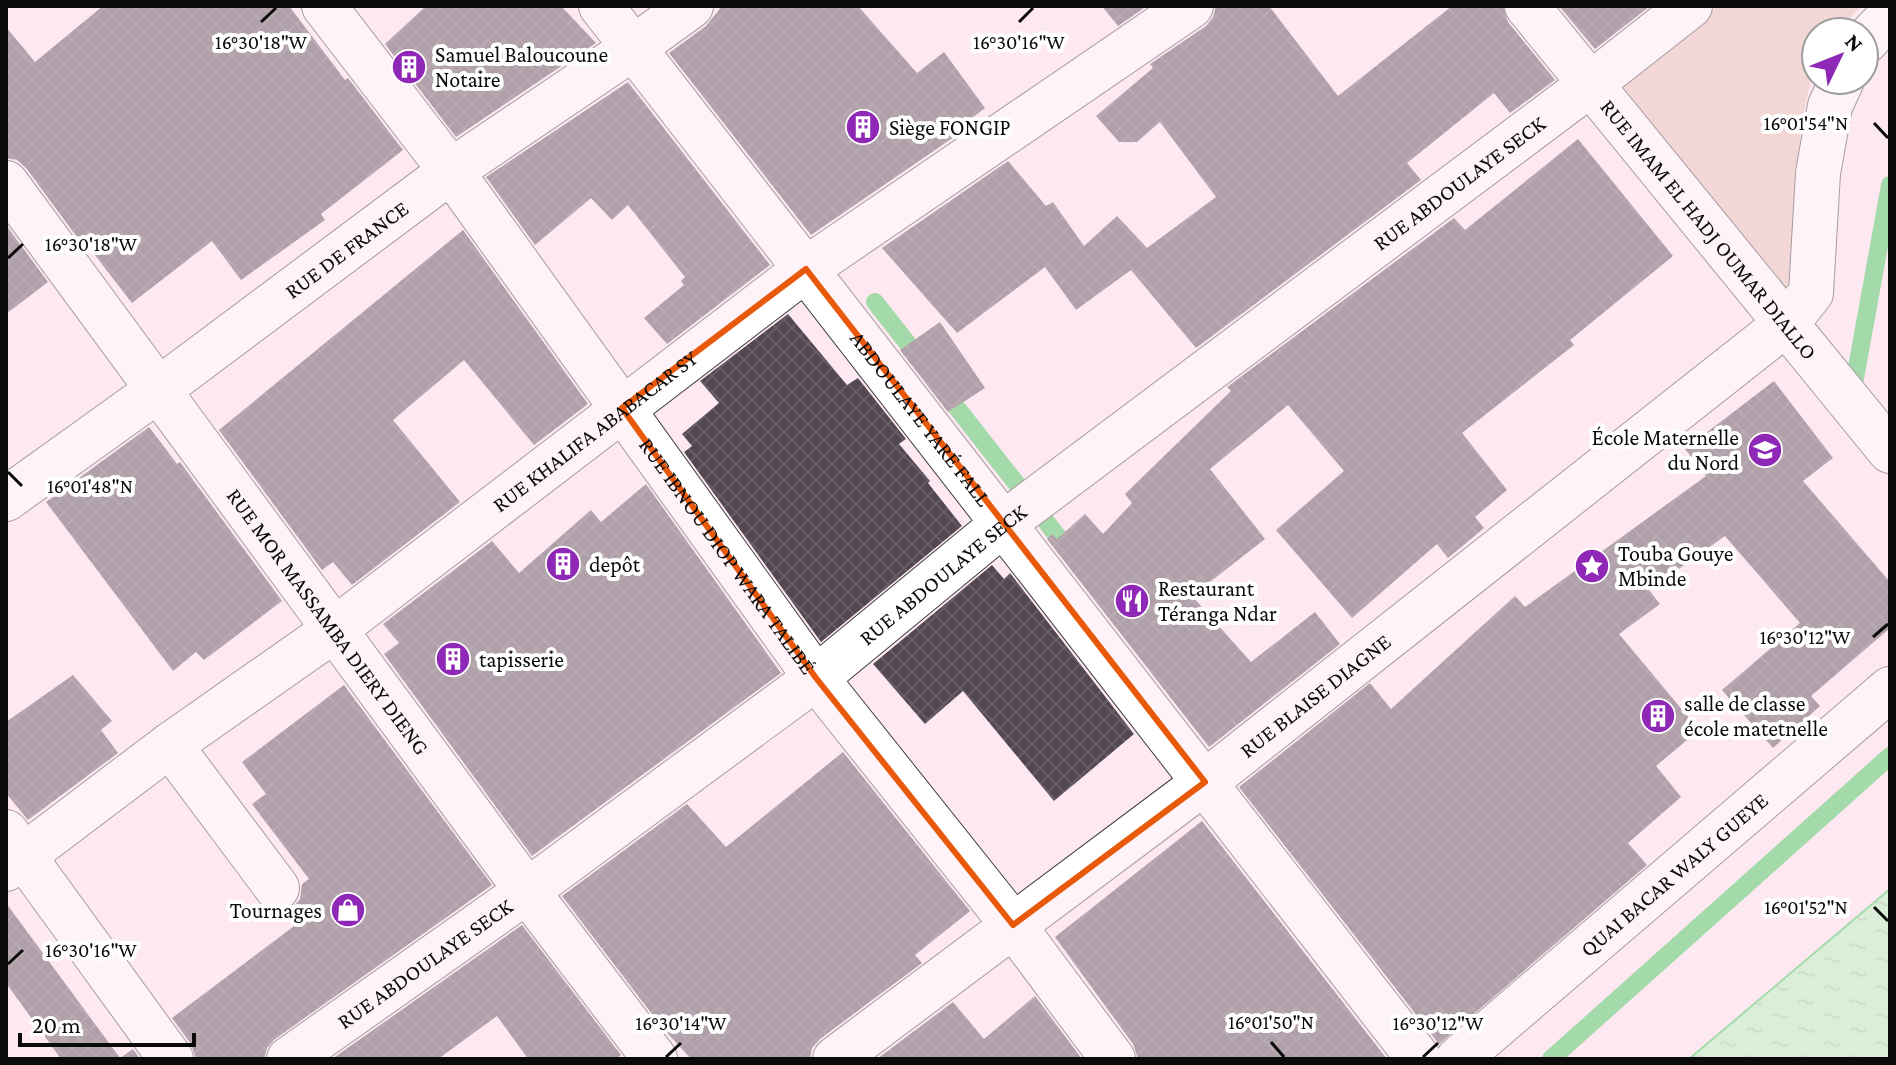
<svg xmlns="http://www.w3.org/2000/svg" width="1896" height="1065" font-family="'Crimson Pro',serif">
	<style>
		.park { fill: #e7c2b5 }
		.water { fill: url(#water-ripples); stroke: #39c852; stroke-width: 2 }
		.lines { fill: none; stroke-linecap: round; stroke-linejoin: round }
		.stream { stroke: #39c852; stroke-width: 18 }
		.building { fill: url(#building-cross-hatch) }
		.minor-casing { stroke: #3e3e3e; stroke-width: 46 }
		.minor { stroke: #fff; stroke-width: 44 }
		.marked { fill: none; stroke: #e8590c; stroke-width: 6; stroke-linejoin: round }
		.ticks { fill: none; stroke: #0b0b0b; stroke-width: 3 }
		.labels { text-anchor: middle; stroke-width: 8; stroke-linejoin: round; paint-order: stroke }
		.poi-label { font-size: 22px; fill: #0b0b0b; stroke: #fff; text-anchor: start }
		.street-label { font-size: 22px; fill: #0b0b0b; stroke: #fff }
		.ticks-label { font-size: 20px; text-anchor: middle; fill: #0b0b0b; stroke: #fff; stroke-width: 8; stroke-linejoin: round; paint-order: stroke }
	</style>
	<defs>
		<pattern id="water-ripples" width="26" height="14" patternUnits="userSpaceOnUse" patternTransform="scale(2)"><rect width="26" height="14" fill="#b0f4ba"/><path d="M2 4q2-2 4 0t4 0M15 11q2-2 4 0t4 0" fill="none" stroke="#96d09f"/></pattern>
		<pattern id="building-cross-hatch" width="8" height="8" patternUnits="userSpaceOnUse" patternTransform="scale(2)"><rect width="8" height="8" fill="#534851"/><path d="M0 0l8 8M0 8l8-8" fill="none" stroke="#675e65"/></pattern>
	</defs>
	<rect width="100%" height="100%" fill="#fee9f2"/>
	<!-- park -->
	<path class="park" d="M 1718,6 L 1862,6 L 1835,32 L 1816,32 L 1816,66 L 1812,74 L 1801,128 L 1799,199 L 1790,305 L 1614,85 Z"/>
	<!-- water -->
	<path class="water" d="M 1890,889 L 1890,1059 L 1689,1059 Z"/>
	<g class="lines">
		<!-- stream -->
		<path class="stream" d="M 875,302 L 923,363
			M 943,390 L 1073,556
			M 1852,395 L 1890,185
			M 1551,1059 L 1890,756"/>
	</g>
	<!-- building -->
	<path class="building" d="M 103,6 L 289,6 L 345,80 L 348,78 L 403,150 L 321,214 L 325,220 L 241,280 L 212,241 L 132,303 L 91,250 L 88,252 L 26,168 L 17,160 L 6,158 L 6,27 L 35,62 Z
		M 426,6 L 561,6 L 596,43 L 456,137 L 385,44 Z
		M 722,6 L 858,6 L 917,73 L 944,52 L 985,108 L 972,118 L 976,122 L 811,235 L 669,53 L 706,26 Z
		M 1102,6 L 1147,6 L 1118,26 Z
		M 1216,6 L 1269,6 L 1338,96 L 1452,6 L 1503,6 L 1508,22 L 1555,80 L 1510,113 L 1494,93 L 1407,163 L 1421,180 L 1196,348 L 1131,270 L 1076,310 L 1045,267 L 957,333 L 882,248 L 1008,161 L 1046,206 L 1053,202 L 1084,246 L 1117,216 L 1147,248 L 1216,197 L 1160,122 L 1137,142 L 1119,142 L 1096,116 L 1153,68 L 1150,64 L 1206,26 L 1213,17 Z
		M 1559,6 L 1650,6 L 1595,49 Z
		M 628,82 L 770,265 L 667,344 L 644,318 L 684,285 L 681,281 L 685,277 L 628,205 L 612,220 L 591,198 L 535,245 L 486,177 Z
		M 1578,139 L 1673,256 L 1570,340 L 1574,345 L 1462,433 L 1507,490 L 1475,517 L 1484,528 L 1448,558 L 1437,544 L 1352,618 L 1276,530 L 1344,471 L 1288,405 L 1210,469 L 1265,539 L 1192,596 L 1251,662 L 1315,612 L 1340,644 L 1209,747 L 1047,539 L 1052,534 L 1057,539 L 1085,514 L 1103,534 L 1132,503 L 1125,494 L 1231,391 L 1227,387 L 1454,218 L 1465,230 Z
		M 6,225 L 48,282 L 6,314 Z
		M 463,230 L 588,404 L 534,445 L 464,360 L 393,420 L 460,502 L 352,585 L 333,562 L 322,570 L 219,430 Z
		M 788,314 L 847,385 L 858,378 L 906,439 L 899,444 L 930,481 L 928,483 L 962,526 L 821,642 L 684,452 L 692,446 L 682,434 L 719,403 L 700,381 Z
		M 940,322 L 985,388 L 948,412 L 900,350 Z
		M 1774,381 L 1833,458 L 1803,481 L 1890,582 L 1890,628 L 1811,696 L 1820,706 L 1773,748 L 1722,690 L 1800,623 L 1725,536 L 1649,590 L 1660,604 L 1619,634 L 1699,730 L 1656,766 L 1681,797 L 1628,843 L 1647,865 L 1439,1044 L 1239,787 L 1370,683 L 1391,709 L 1515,596 L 1525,607 L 1706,476 L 1685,449 Z
		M 149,427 L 177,464 L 180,462 L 282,601 L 204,660 L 196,652 L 173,671 L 46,502 Z
		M 646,484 L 781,673 L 532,856 L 384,654 L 399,643 L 383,624 L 492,541 L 519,573 L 591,510 L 601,522 Z
		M 992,565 L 1004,579 L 1010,573 L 1134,734 L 1054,801 L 963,691 L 925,724 L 873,664 Z
		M 73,675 L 112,721 L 101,730 L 118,753 L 28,820 L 6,793 L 6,722 Z
		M 344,685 L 492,885 L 275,1039 L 267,1048 L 264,1059 L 196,1059 L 191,1044 L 172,1018 L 294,926 L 283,912 L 293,907 L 300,899 L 302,884 L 309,879 L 252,804 L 266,794 L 242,762 Z
		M 843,752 L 970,911 L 915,955 L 922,963 L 820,1039 L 812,1048 L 810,1059 L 691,1059 L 661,1026 L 562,896 L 687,804 L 726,847 Z
		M 1202,821 L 1387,1059 L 1138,1059 L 1133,1044 L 1055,937 Z
		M 6,903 L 120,1058 L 133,1049 L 140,1059 L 61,1059 L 6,983 Z
		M 522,925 L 621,1055 L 616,1059 L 528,1059 L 497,1016 L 438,1059 L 332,1059 Z
		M 1035,996 L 1082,1059 L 877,1059 L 953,1002 L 984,1039 Z"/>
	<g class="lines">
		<!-- minor casing -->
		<g class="minor-casing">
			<g id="minor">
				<path id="s1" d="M 324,6 L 451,171 L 816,678 L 1013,925 L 1113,1059"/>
				<path id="s2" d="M 601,6 L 1419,1059"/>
				<path id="s3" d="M 1527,6 L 1890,451"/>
				<path d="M 1864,43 L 1890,16"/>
				<path id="s4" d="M 6,183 L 527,891 L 655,1059"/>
				<path id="s5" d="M 6,499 L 158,390 L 451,171 L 633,48 L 691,6"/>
				<path d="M 170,745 L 277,888"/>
				<path d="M 6,832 L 171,1059"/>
				<path id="s6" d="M 6,869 L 170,745 L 334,630 L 806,269 L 1191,6"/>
				<path id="s7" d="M 289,1059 L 527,891 L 816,678 L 1003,524 L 1592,83 L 1690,6"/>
				<path id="s8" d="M 835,1059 L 1205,782 L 1787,323 L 1811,293 L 1818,173 L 1830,106 L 1842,80"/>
				<path id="s9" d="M 1458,1059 L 1890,689"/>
			</g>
		</g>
		<!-- minor -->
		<use href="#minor" class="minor"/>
	</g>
	<!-- marked area -->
	<path d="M0 0H1896V1065H0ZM 806,269 L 1205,782 L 1013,925 L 816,678 L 622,408 Z" fill="#fee9f2" fill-opacity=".55" fill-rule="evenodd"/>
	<path class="marked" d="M 806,269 L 1205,782 L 1013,925 L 816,678 L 622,408 Z"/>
	<!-- ticks -->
	<path class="ticks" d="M 261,22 L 276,8M 1019,22 L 1033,8M 1874,123 L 1888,138M 8,258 L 23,244M 8,472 L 22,486M 1873,637 L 1888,624M 1874,907 L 1888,921M 8,964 L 23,950M 1271,1042 L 1284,1057M 666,1057 L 681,1043M 1423,1057 L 1438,1043"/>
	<!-- icons -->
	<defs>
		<g id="building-disc" transform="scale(1.8)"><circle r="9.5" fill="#8f28b6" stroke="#fff"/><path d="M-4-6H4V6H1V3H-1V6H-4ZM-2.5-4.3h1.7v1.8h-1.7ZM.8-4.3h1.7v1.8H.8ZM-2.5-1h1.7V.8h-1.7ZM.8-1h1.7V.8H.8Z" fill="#fff"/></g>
		<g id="school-disc" transform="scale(1.8)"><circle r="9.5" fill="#8f28b6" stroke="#fff"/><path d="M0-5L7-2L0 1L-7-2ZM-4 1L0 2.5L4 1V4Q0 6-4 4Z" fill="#fff"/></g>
		<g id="sight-disc" transform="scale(1.8)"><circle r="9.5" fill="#8f28b6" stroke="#fff"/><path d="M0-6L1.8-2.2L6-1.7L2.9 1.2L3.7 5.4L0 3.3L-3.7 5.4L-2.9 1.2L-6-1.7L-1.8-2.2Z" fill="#fff"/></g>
		<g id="restaurant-disc" transform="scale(1.8)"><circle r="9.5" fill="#8f28b6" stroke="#fff"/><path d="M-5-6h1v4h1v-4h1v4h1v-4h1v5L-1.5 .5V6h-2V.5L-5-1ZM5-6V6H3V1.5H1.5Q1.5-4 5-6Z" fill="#fff"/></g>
		<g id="shop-disc" transform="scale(1.8)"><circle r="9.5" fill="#8f28b6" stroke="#fff"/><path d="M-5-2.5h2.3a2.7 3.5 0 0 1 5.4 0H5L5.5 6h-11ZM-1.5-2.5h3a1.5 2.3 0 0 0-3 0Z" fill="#fff"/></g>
	</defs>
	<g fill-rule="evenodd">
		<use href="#building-disc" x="409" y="67"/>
		<use href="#building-disc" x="863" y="127"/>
		<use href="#school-disc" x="1765" y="450"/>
		<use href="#building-disc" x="563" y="564"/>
		<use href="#sight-disc" x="1592" y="566"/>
		<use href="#restaurant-disc" x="1132" y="601"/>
		<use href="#building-disc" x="453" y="659"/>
		<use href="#building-disc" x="1658" y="716"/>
		<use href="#shop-disc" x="348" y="910"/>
	</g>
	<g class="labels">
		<!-- poi labels -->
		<g class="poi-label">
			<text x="435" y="62">Samuel Baloucoune<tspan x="435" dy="25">Notaire</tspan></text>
			<text x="889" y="135">Siège FONGIP</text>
			<text x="1739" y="445" text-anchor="end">École Maternelle<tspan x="1739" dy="25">du Nord</tspan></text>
			<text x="1618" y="561">Touba Gouye<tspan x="1618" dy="25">Mbinde</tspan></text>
			<text x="589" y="572">depôt</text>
			<text x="1158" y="596">Restaurant<tspan x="1158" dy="25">Téranga Ndar</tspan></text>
			<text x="479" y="667">tapisserie</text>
			<text x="1684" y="711">salle de classe<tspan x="1684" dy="25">école matetnelle</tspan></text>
			<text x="322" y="918" text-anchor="end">Tournages</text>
		</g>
		<!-- street labels -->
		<g class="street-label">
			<text dy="8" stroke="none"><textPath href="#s7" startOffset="1462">RUE ABDOULAYE SECK</textPath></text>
			<text dy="8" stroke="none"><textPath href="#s3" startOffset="288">RUE IMAM EL HADJ OUMAR DIALLO</textPath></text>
			<text dy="8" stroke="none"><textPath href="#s5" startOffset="422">RUE DE FRANCE</textPath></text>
			<text dy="8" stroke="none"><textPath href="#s2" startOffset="522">ABDOULAYE YARÉ FALL</textPath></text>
			<text dy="8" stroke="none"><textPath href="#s6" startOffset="734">RUE KHALIFA ABABACAR SY</textPath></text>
			<text dy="8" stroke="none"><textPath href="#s1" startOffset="682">RUE IBNOU DIOP WARA TALIBÉ</textPath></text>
			<text dy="8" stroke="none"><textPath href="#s7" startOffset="814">RUE ABDOULAYE SECK</textPath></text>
			<text dy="8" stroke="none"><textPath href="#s4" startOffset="544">RUE MOR MASSAMBA DIERY DIENG</textPath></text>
			<text dy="8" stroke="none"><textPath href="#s8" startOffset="602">RUE BLAISE DIAGNE</textPath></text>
			<text dy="8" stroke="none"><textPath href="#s9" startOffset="284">QUAI BACAR WALY GUEYE</textPath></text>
			<text dy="8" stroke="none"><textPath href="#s7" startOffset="166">RUE ABDOULAYE SECK</textPath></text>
		</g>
	</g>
	<g class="ticks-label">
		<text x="261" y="49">16°30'18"W</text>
		<text x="1019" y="49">16°30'16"W</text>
		<text x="1806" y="130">16°01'54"N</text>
		<text x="91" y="251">16°30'18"W</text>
		<text x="90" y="493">16°01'48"N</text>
		<text x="1805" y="644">16°30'12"W</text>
		<text x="1806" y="914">16°01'52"N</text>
		<text x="91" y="957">16°30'16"W</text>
		<text x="1271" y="1029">16°01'50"N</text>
		<text x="681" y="1030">16°30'14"W</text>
		<text x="1438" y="1030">16°30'12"W</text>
	</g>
	<!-- border -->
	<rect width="1896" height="1065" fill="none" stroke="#0b0b0b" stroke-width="16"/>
	<!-- north arrow -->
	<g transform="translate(1840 56) rotate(47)"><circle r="38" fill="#ffffff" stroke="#9d9d9d" stroke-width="2"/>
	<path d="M0-6L14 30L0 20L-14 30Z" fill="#8f28b6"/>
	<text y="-12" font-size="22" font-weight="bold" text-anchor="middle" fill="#0b0b0b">N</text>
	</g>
	<!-- scale -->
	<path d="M20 1033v12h174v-12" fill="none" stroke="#0b0b0b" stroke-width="4"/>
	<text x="32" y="1033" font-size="24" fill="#0b0b0b" stroke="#ffffff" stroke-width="6" paint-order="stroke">20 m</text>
</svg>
